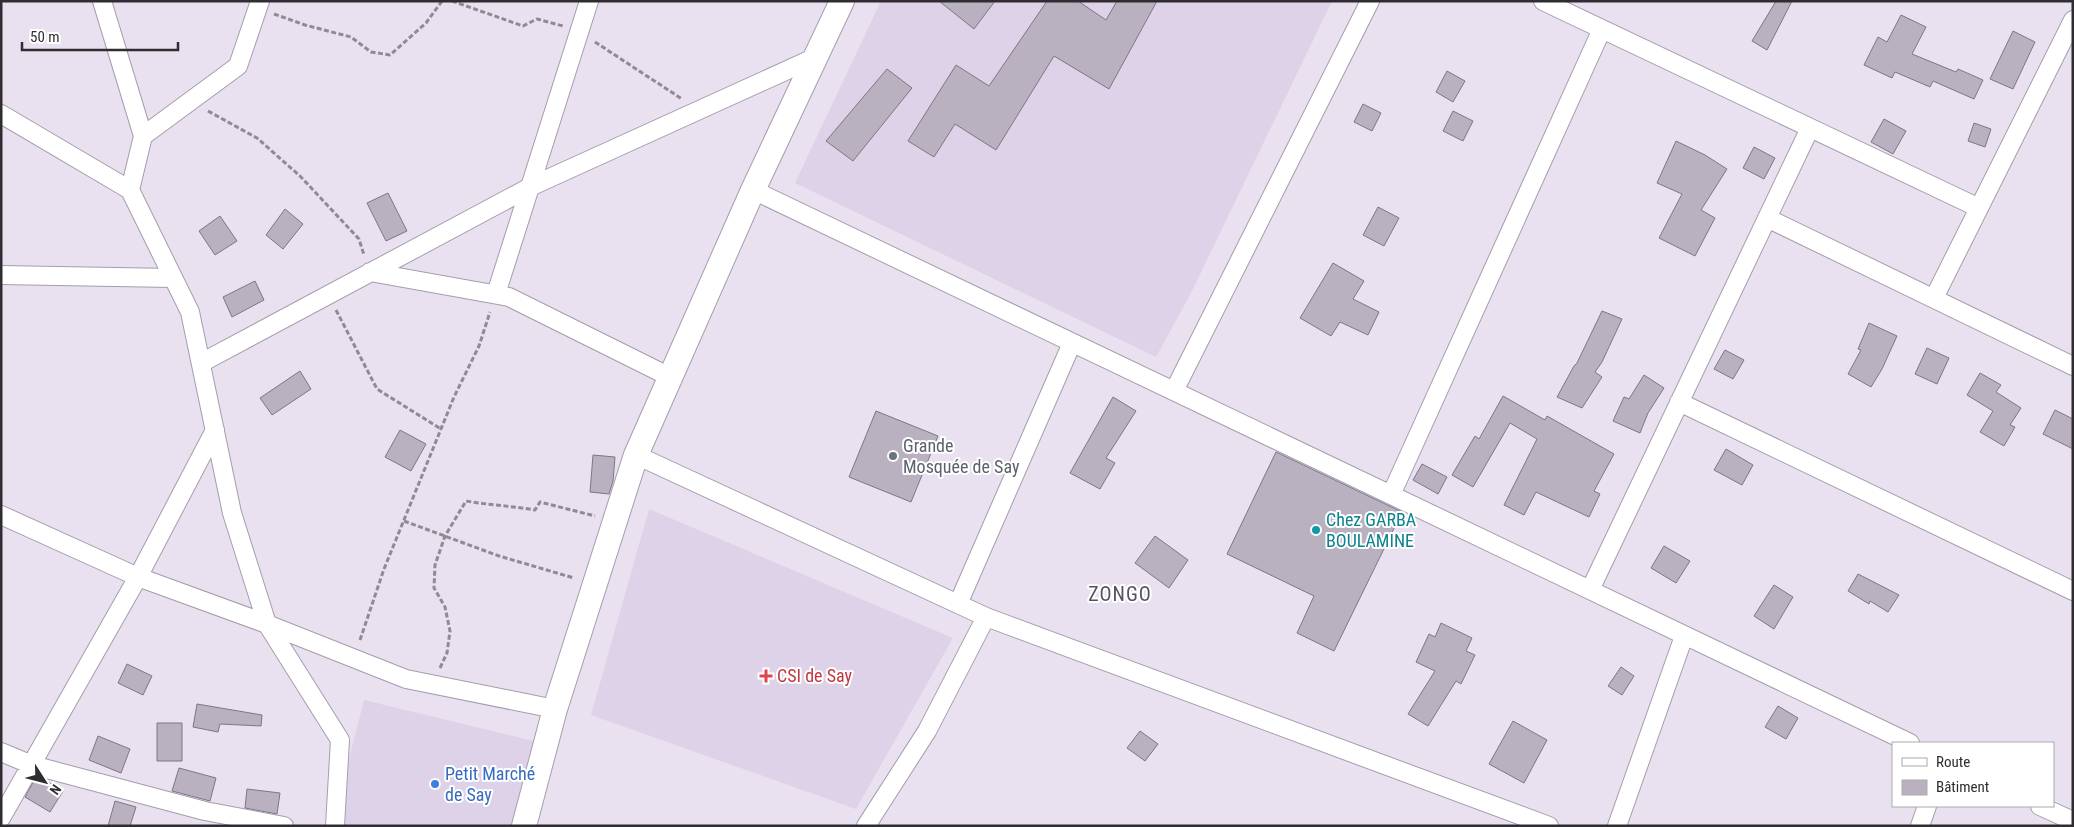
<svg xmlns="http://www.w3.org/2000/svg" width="2074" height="827" font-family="'Roboto Condensed',sans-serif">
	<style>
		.built { fill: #ded2e9 }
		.building { fill: #b9b0c0; stroke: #7e7685 }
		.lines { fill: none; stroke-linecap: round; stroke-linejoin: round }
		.street-casing { stroke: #a59dac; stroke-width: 20 }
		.secondary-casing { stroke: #a59dac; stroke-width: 26 }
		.path { stroke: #908a95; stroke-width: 3; stroke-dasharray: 5 2.5; stroke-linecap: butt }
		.street { stroke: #fff; stroke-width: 18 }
		.secondary { stroke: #fff; stroke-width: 24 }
		.worship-dot { fill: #6b7280; stroke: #fff; stroke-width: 2 }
		.culture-dot { fill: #0f9aa8; stroke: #fff; stroke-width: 2 }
		.health-dot { fill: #e0444e; stroke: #fff; stroke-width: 2 }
		.shop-dot { fill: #3f7fe0; stroke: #fff; stroke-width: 2 }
		.labels { text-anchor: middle; stroke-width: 4; stroke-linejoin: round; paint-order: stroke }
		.worship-label { font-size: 18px; fill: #5b616d; stroke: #fff; text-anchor: start }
		.culture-label { font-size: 18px; fill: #0d838f; stroke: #fff; text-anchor: start }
		.health-label { font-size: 18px; fill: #be3a42; stroke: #fff; text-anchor: start }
		.shop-label { font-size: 18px; fill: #366cbe; stroke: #fff; text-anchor: start }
		.quarter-label { font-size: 20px; letter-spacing: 1px; fill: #58505e; stroke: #fff }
	</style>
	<rect width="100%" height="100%" fill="#e9e0f0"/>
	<!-- built -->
	<path class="built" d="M 881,1 L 1332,1 L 1192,291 L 1156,357 L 795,183 Z
		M 649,509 L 953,638 L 856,809 L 591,715 Z
		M 364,700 L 538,742 L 516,826 L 332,826 Z"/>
	<!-- building -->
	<path class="building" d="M 939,1 L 995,1 L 974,29 Z
		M 1047,1 L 1078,1 L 1106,20 L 1117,1 L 1157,1 L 1109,89 L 1054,56 L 996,150 L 955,124 L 934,157 L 908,141 L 956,65 L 989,86 Z
		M 1776,1 L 1792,1 L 1767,50 L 1752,41 Z
		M 1901,15 L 1926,27 L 1912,54 L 1956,72 L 1958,69 L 1983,80 L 1974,99 L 1933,81 L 1930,87 L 1895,72 L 1892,78 L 1864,65 L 1878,37 L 1887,42 Z
		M 2013,31 L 2035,42 L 2013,89 L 1990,79 Z
		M 887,69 L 912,88 L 853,161 L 826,141 Z
		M 1447,71 L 1465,81 L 1453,102 L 1436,92 Z
		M 1363,104 L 1381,113 L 1372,131 L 1354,122 Z
		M 1453,111 L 1473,121 L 1463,141 L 1443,131 Z
		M 1884,119 L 1906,131 L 1893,154 L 1871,142 Z
		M 1974,123 L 1991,129 L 1985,147 L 1968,141 Z
		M 1676,141 L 1705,155 L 1727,169 L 1701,210 L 1715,218 L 1695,256 L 1659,238 L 1682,194 L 1657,183 Z
		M 1754,147 L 1775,158 L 1764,179 L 1743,168 Z
		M 388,193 L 407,231 L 386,241 L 367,203 Z
		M 1378,207 L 1399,218 L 1384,246 L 1363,235 Z
		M 285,209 L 303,224 L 283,249 L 266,235 Z
		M 220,216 L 237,241 L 215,255 L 199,231 Z
		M 1333,263 L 1364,281 L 1353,299 L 1379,312 L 1368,335 L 1340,322 L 1331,336 L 1300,318 Z
		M 255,281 L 264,300 L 232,317 L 223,297 Z
		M 1602,311 L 1622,319 L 1602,362 L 1595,372 L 1602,377 L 1582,408 L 1557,397 L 1574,366 L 1577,363 Z
		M 1869,323 L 1897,336 L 1882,369 L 1871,387 L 1848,374 L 1861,350 L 1858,349 Z
		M 1927,348 L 1949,358 L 1937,384 L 1915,374 Z
		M 1725,350 L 1744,360 L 1733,379 L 1714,369 Z
		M 300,371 L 311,389 L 272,415 L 260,398 Z
		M 1980,373 L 2001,385 L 1996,392 L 2021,408 L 2010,425 L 2015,427 L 2004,446 L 1980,432 L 1993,411 L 1967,395 Z
		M 1644,375 L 1664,388 L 1648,413 L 1640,433 L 1613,421 L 1624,397 L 1629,399 Z
		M 1503,396 L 1545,420 L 1547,416 L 1614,454 L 1594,491 L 1600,494 L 1589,517 L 1536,492 L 1524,515 L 1504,505 L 1537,439 L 1510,423 L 1473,487 L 1452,475 L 1475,436 L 1479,439 Z
		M 1113,397 L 1136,411 L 1106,458 L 1115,463 L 1100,489 L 1070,473 Z
		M 2055,410 L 2073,419 L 2073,449 L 2043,434 Z
		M 876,411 L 938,436 L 911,502 L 849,477 Z
		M 400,430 L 426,444 L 411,471 L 385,457 Z
		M 1726,449 L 1753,465 L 1742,485 L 1714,470 Z
		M 1276,452 L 1402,512 L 1334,651 L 1297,633 L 1314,596 L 1227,554 Z
		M 593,455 L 615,457 L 613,481 L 609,494 L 590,492 Z
		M 1422,464 L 1447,477 L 1438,494 L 1413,480 Z
		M 1155,536 L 1188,560 L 1169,588 L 1135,563 Z
		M 1664,546 L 1690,561 L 1676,583 L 1651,568 Z
		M 1858,574 L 1899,595 L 1888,612 L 1870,601 L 1869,604 L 1848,591 Z
		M 1774,585 L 1793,597 L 1774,629 L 1754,616 Z
		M 1441,623 L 1472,638 L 1466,651 L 1475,655 L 1461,684 L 1456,681 L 1428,726 L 1408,714 L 1435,671 L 1416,662 L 1429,634 L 1435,637 Z
		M 127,664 L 152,676 L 143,695 L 118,683 Z
		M 1621,667 L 1634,676 L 1622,695 L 1608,686 Z
		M 197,704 L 262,715 L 261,726 L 220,724 L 218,732 L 193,727 Z
		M 1778,706 L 1798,718 L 1786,739 L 1765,727 Z
		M 1513,721 L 1547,740 L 1524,783 L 1489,764 Z
		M 157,723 L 182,723 L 182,761 L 157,761 Z
		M 1140,731 L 1158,744 L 1145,761 L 1127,748 Z
		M 98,736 L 130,749 L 121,773 L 89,760 Z
		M 179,768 L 216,778 L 210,801 L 172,791 Z
		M 36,777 L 43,779 L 63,791 L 50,812 L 25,797 Z
		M 247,789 L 280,793 L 277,814 L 245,808 Z
		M 115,801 L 136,807 L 130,826 L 108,826 Z"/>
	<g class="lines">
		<!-- street casing -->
		<g class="street-casing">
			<path id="street" d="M 102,1 L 143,136
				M 1543,1 L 1979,208
				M 1,114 L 130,190 L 190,312 L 232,513 L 267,624 L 340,740 L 335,826
				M 130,190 L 143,136 L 238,66 L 260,1
				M 753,190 L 1910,743
				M 1767,218 L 2073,366
				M 370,272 L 509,297 L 670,377
				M 1,275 L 173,278
				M 496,294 L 589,1
				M 1934,298 L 2073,20
				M 201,363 L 532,186 L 816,57
				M 1174,391 L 1370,1
				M 1679,402 L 2073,591
				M 636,455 L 986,617 L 1549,826
				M 1391,495 L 1602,29
				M 1,515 L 138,577 L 267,624 L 406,679 L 555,709
				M 1590,590 L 1810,128
				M 958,604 L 1072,343
				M 1,752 L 32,765 L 205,811 L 284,826
				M 2040,806 L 2073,821
				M 1,818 L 138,577 L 215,430
				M 866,826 L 927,731 L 986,617
				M 1617,826 L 1684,636
				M 1920,826 L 1927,806"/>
		</g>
		<!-- secondary casing -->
		<g class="secondary-casing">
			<path id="secondary" d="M 524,826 L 555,709 L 636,455 L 753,190 L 842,1"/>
		</g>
		<!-- path -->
		<path class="path" d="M 452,1 L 523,26 L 537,19 L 563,26
			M 274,14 L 305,25 L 351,37 L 371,52 L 390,55 L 426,23 L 442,1
			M 595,42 L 682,99
			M 208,111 L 257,138 L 300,176 L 359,239 L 364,255
			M 336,310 L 377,389 L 441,429
			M 404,521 L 499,556 L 574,578
			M 360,640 L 384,569 L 454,397 L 479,346 L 490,312
			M 440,668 L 447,653 L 450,631 L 445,607 L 434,588 L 435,565 L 445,536 L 466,501 C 489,505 512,506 535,510 L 540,502 L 595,516"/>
		<!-- street -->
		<use href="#street" class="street"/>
		<!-- secondary -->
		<use href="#secondary" class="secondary"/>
	</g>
	<!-- markers -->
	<circle class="worship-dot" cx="893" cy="456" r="5"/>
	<circle class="culture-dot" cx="1316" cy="530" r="5"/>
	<path class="health-dot" d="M763.5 668.5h5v5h5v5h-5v5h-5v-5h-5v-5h5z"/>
	<circle class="shop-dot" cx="435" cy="784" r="5"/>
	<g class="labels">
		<!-- worship labels -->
		<g class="worship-label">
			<text x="903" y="452">Grande<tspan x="903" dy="21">Mosquée de Say</tspan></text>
		</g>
		<!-- culture labels -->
		<g class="culture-label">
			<text x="1326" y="526">Chez GARBA<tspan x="1326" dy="21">BOULAMINE</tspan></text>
		</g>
		<!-- health labels -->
		<g class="health-label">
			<text x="777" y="682">CSI de Say</text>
		</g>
		<!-- shop labels -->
		<g class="shop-label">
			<text x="445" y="780">Petit Marché<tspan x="445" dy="21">de Say</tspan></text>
		</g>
		<!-- quarter labels -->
		<g class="quarter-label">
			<text x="1120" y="601">ZONGO</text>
		</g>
	</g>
	<!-- border -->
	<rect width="2074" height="827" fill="none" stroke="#2f2c32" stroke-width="5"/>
	<!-- legend -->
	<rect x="1892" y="742" width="162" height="65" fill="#ffffff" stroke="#acabad"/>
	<rect x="1902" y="758" width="25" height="8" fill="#ffffff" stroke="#acabad"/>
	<text x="1936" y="767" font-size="15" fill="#2f2c32">Route</text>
	<rect x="1902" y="780" width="25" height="15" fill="#b9b0c0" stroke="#acabad"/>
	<text x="1936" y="792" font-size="15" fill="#2f2c32">Bâtiment</text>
	<!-- north arrow -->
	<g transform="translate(45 782) rotate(126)" stroke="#ffffff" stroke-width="4" paint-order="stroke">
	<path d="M0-4L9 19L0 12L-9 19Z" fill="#2f2c32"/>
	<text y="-8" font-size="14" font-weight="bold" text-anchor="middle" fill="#2f2c32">N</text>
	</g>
	<!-- scale -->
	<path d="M22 42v8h156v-8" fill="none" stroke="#2f2c32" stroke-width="2.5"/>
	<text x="30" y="42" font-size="15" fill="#2f2c32" stroke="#ffffff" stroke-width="4" paint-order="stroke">50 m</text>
</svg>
